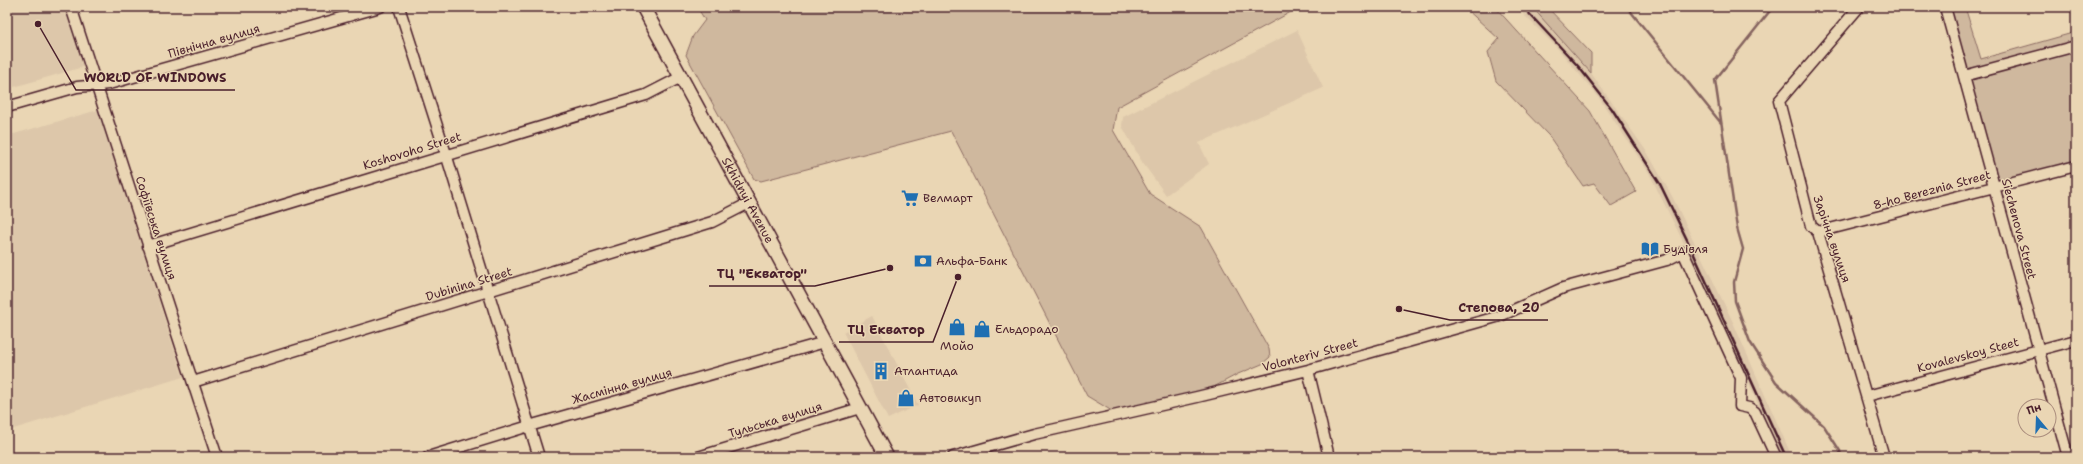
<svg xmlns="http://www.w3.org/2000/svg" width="2083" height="464" font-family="'Shantell Sans',sans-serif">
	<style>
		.built { fill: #ddc7aa }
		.green { fill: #cfb89e; stroke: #8c6c64 }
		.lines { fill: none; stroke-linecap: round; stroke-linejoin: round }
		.stream { stroke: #85635e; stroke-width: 2.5 }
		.minor-casing { stroke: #4a1f2b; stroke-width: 13 }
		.major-casing { stroke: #4a1f2b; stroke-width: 16 }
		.minor { stroke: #ead6b4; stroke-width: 10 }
		.major { stroke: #ead6b4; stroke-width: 13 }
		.rail { stroke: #4a1f2b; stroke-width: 2.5 }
		.labels { text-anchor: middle; stroke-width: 3; stroke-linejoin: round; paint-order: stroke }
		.street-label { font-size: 12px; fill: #4a1f2b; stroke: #ead6b4 }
		.poi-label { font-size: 12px; fill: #4a1f2b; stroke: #ead6b4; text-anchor: start }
		.leader { fill: none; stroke: #4a1f2b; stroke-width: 1.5 }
		.callout-dot { fill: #4a1f2b; stroke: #ead6b4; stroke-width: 1.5 }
		.callout-label { font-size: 13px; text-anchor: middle; font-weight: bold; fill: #4a1f2b; stroke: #ead6b4; stroke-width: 3; stroke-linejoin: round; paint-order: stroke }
	</style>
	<rect width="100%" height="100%" fill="#ead6b4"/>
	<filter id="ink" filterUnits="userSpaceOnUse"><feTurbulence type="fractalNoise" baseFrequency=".025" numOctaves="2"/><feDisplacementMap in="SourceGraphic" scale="8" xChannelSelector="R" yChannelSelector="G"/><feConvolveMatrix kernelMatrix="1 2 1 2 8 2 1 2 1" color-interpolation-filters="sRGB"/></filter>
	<g filter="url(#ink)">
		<!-- built -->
		<path class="built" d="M 7,7 L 64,7 L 83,67 L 7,89 Z
			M 1516,7 L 1532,7 L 1549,25 L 1591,73 L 1647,152 L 1673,198 L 1732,320 L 1792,457 L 1781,457 L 1713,302 L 1649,173 L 1597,95 L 1558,49 Z
			M 1297,30 L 1323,88 L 1199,143 L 1209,164 L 1166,195 L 1142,162 L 1122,126 L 1123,117 Z
			M 98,110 L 183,377 L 7,431 L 7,136 Z
			M 872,316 L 918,405 L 888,419 L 843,332 Z"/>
		<!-- green -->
		<path class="green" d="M 697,7 L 1300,7 L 1117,107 L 1113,130 L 1150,194 L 1201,227 L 1269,349 L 1270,357 L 1262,364 L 1238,374 L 1210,389 L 1112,411 L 1087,396 L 951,131 L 761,181 L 754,179 L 686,55 L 693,36 L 705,20 Z
			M 1464,7 L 1495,7 L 1590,111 L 1636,192 L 1611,206 L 1594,183 L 1583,186 L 1549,136 L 1496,81 L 1488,52 L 1499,39 Z
			M 1532,7 L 1547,7 L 1591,53 L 1591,73 Z
			M 1950,7 L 1965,7 L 1981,59 L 2076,32 L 2076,161 L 1998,181 Z"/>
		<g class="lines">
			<!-- stream -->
			<path class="stream" d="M 1627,7 L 1721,123
				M 1773,7 L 1715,80 L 1737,228 L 1743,249 L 1734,282 L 1735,301 L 1750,342 L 1776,382 L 1824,426 L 1840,451 L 1841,457"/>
			<!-- minor casing -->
			<g class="minor-casing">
				<path id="minor" d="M 71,7 L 217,457
					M 399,7 L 446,154 L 539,457
					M 1859,7 L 1779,101 L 1811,226 L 1818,232 L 1884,457
					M 1945,7 L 2068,457
					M 1964,76 L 2076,46
					M 7,107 L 77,87 L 109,84 L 380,7
					M 1818,232 L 2076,166
					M 148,246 L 646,95 L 681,77
					M 1308,370 L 1329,457
					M 193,382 L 712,222 L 749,203
					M 1867,396 L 2076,340
					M 428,457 L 529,426 L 825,342
					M 698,457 L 860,408
					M 953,457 L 1034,434 L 1197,397 L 1308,370 L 1500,316 L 1563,288 L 1667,260 L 1683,252 L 1741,378 L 1740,406 L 1749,408 L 1755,412 L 1776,457"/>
			</g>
			<!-- major casing -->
			<g class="major-casing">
				<g id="major">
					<path id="s1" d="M 643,7 L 887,457"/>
				</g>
			</g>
			<!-- minor -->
			<use href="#minor" class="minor"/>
			<!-- major -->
			<use href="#major" class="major"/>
			<!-- rail -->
			<path class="rail" d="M 1523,7 L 1578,66 L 1612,109 L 1660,184 L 1691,248 L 1786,457"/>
		</g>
	</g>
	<!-- icons -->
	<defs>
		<g id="supermarket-bare" transform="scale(1.38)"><path d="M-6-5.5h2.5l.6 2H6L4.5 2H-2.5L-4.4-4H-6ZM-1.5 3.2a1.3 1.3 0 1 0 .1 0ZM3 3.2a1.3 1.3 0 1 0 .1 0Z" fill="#1f6fb2" stroke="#ead6b4" stroke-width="2.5" paint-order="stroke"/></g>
		<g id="library-bare" transform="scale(1.38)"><path d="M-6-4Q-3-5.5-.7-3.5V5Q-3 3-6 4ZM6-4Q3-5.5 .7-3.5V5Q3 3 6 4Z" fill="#1f6fb2" stroke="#ead6b4" stroke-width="2.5" paint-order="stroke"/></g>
		<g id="bank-bare" transform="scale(1.38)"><path d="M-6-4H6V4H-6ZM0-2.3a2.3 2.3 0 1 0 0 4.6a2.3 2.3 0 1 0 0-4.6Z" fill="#1f6fb2" stroke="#ead6b4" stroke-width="2.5" paint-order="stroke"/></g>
		<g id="shop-bare" transform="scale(1.38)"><path d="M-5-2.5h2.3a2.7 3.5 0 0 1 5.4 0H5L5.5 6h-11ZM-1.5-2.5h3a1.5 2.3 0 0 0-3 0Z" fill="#1f6fb2" stroke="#ead6b4" stroke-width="2.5" paint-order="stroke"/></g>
		<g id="building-bare" transform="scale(1.38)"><path d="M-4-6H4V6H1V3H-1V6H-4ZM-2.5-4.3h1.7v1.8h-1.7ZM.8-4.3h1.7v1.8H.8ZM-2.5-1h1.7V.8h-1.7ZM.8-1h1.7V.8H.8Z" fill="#1f6fb2" stroke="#ead6b4" stroke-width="2.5" paint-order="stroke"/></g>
	</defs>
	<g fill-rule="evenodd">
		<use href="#supermarket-bare" x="910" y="198"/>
		<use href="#library-bare" x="1650" y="249"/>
		<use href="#bank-bare" x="923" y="261"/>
		<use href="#shop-bare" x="957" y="327"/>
		<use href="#shop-bare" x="982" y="329"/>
		<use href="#building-bare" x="881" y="371"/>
		<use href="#shop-bare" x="906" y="398"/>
	</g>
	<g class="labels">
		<!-- street labels -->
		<g class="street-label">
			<text transform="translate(214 41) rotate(-16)" y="4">Північна вулиця</text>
			<text transform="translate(412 151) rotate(-17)" y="4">Koshovoho Street</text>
			<text transform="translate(1932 190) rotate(-15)" y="4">8-ho Bereznia Street</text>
			<text dy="4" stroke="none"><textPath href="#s1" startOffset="220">Skhidnyi Avenue</textPath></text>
			<text transform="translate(156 228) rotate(72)" y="4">Софіївська вулиця</text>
			<text transform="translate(2019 229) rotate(75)" y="4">Siechenova Street</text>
			<text transform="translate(1832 239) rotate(71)" y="4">Зарічна вулиця</text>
			<text transform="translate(469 284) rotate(-17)" y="4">Dubinina Street</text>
			<text transform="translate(1310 355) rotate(-15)" y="4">Volonteriv Street</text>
			<text transform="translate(1968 355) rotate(-15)" y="4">Kovalevskoy Steet</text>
			<text transform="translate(622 386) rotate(-16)" y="4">Жасмінна вулиця</text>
			<text transform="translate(775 420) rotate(-17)" y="4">Тульська вулиця</text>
		</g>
		<!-- poi labels -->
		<g class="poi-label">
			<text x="923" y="202">Велмарт</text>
			<text x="1663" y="253">Будівля</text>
			<text x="936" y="265">Альфа-Банк</text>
			<text x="995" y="333">Ельдорадо</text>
			<text x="957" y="350" text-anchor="middle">Мойо</text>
			<text x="894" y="375">Атлантида</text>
			<text x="919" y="402">Автовикуп</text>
		</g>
	</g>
	<!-- callouts -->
	<path class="leader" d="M38 24L76 90H235M890 268L815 286H709M1399 309L1450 320H1548M958 277L933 342H839"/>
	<g class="callout-dot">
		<circle cx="38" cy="24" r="4"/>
		<circle cx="890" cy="268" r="4"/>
		<circle cx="1399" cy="309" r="4"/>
		<circle cx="958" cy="277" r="4"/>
	</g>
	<g class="callout-label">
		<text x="155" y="82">WORLD OF WINDOWS</text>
		<text x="762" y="278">ТЦ "Екватор"</text>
		<text x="1499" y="312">Степова, 20</text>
		<text x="886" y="334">ТЦ Екватор</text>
	</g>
	<!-- margin -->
	<rect width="2083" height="464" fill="none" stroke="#ead6b4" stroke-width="24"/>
	<rect x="12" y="12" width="2059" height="440" fill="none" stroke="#4a1f2b" stroke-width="1.5" filter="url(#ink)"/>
	<!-- north arrow -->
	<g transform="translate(2037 418) rotate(341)"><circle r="19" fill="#ead6b4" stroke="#aa8d7d"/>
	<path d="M0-3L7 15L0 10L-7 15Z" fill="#1f6fb2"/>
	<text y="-6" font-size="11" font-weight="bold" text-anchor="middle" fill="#4a1f2b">Пн</text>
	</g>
</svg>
